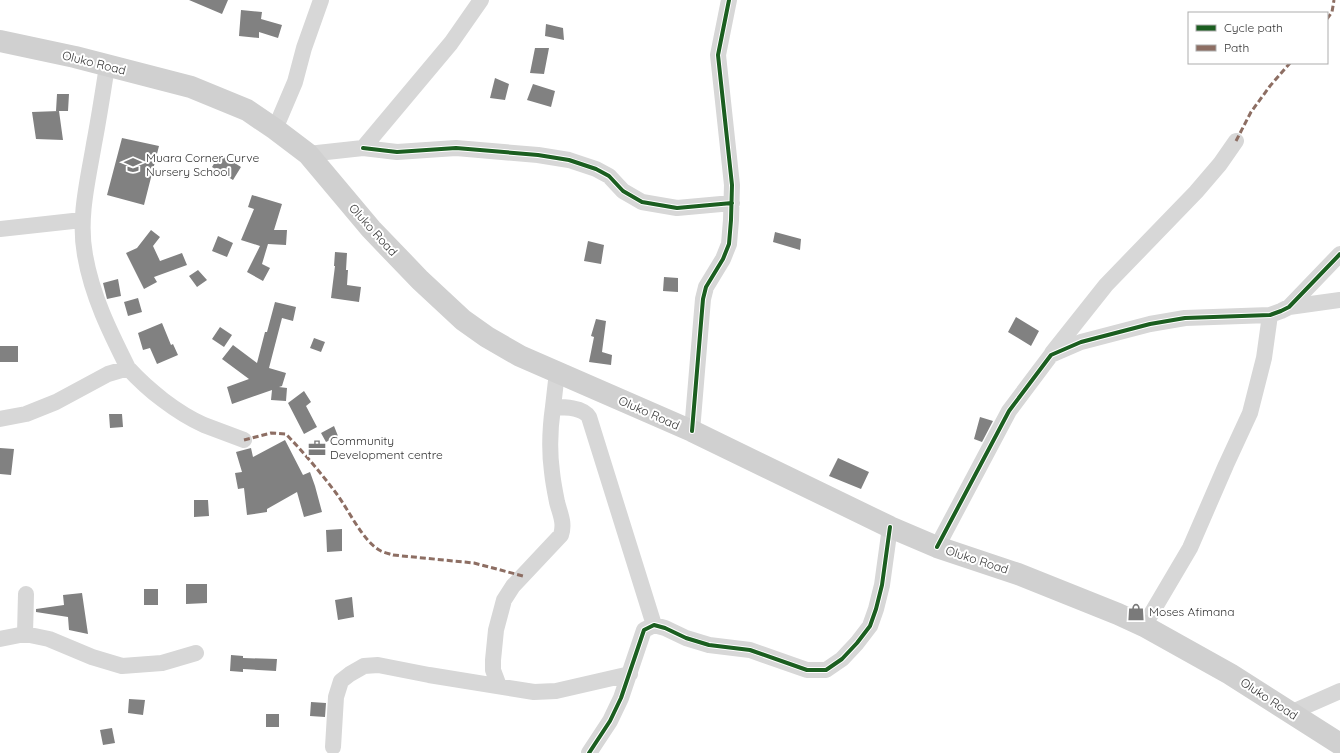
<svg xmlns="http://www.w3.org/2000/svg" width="1340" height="753" font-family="Quicksand,sans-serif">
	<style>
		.building { fill: #818181 }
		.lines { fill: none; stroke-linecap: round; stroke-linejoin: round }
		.minor { stroke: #d7d7d7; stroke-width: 16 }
		.secondary { stroke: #d0d0d0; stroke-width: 22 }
		.quiet { stroke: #8d6e63; stroke-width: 3; stroke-dasharray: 6 3; stroke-linecap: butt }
		.cycleway-casing { stroke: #fff; stroke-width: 6 }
		.cycleway { stroke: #1b5e20; stroke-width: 4 }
		.labels { text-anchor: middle; stroke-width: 4; stroke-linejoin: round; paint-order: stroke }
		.street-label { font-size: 12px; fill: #333; stroke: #fff }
		.poi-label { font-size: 12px; fill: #333; stroke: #fff; text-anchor: start }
	</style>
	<rect width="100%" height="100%" fill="#fff"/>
	<!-- building -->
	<path class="building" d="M 189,0 L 228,0 L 222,14 Z
		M 241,10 L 262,12 L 261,19 L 282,25 L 278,38 L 259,32 L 259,38 L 239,36 Z
		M 546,24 L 563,28 L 564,40 L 545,36 Z
		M 535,48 L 549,48 L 544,74 L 530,73 Z
		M 495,78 L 509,84 L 505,100 L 490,98 Z
		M 533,84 L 555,91 L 551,107 L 527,100 Z
		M 57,94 L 69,94 L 68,111 L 56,111 Z
		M 59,111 L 63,140 L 36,139 L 32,112 Z
		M 122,138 L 159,146 L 144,205 L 107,195 Z
		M 220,154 L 241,167 L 233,180 L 212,167 Z
		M 252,195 L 282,204 L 274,230 L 287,230 L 286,245 L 268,244 L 262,264 L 270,268 L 263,281 L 247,272 L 260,246 L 241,240 L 254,209 L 248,207 Z
		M 151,230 L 160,237 L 153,246 L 160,261 L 182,253 L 187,265 L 154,277 L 157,282 L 144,289 L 126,253 L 137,248 Z
		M 775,232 L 801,239 L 800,250 L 773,242 Z
		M 218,236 L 233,243 L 227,257 L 212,251 Z
		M 588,241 L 604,245 L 601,264 L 584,261 Z
		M 335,252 L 347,253 L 346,270 L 348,270 L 347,285 L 361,287 L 359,302 L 331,298 L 335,266 L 334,266 Z
		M 198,270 L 207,280 L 197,287 L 189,276 Z
		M 664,277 L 678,278 L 678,292 L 663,291 Z
		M 118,279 L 121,296 L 107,299 L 103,283 Z
		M 138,298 L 142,312 L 128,316 L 124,302 Z
		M 275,302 L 296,307 L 293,321 L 282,318 L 269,368 L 286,373 L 282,386 L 279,387 L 287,388 L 286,401 L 271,400 L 272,390 L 232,404 L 227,387 L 249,379 L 222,359 L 233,345 L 257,363 L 265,332 L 267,332 Z
		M 1016,317 L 1039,331 L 1031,346 L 1008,332 Z
		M 596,319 L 606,321 L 602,352 L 612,355 L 611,365 L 589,362 L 594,337 L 591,336 Z
		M 162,323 L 171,345 L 173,344 L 178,355 L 157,364 L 150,348 L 143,350 L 138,333 Z
		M 220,327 L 232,335 L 224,347 L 212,339 Z
		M 314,338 L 325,342 L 321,352 L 310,348 Z
		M 0,346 L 18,346 L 18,362 L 0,362 Z
		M 304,391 L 311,402 L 306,406 L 317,427 L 304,434 L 288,403 Z
		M 109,414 L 122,414 L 123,427 L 110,428 Z
		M 980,417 L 993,421 L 982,442 L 974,439 Z
		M 334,426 L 338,436 L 326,442 L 321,433 Z
		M 285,440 L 303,475 L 310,472 L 315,486 L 322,512 L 304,517 L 297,492 L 267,509 L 267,512 L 247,515 L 244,488 L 238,489 L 235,473 L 242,472 L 236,452 L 251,448 L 253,457 Z
		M 0,448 L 14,449 L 11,475 L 0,474 Z
		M 838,458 L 869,472 L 861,489 L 829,476 Z
		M 194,500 L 208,500 L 209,516 L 194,517 Z
		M 342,529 L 342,551 L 327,552 L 326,530 Z
		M 186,584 L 207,584 L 207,603 L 186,604 Z
		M 144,589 L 158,589 L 158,605 L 144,605 Z
		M 82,593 L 88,634 L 69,630 L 68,617 L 36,612 L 36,609 L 64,605 L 63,595 Z
		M 352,597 L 354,617 L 338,620 L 335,600 Z
		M 231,655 L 243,656 L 243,658 L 277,659 L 276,671 L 243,669 L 243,672 L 230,671 Z
		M 129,699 L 145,700 L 143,715 L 128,713 Z
		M 311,702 L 326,703 L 325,717 L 310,716 Z
		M 266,714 L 279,714 L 279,727 L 266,727 Z
		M 112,728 L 115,743 L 103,745 L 100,730 Z"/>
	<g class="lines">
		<!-- minor -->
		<path class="minor" d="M 107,66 C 103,92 99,118 94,144 C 88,180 78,218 85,255 C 92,296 110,332 128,368
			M 275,129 L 295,82 L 304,48 L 321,0
			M 363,148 L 397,152 L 456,148 L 538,155 L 569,160 L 596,169 L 609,176 L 623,191 L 642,202 L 677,208 L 732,203
			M 308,154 L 363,148 L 451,43 L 481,0
			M 0,229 L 82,220
			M 1289,307 L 1340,300
			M 1052,353 L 1106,285 L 1196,192 L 1220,164 L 1236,141
			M 557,372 L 553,407 C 564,407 583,407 589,417 L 654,625
			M 0,419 L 26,414 L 56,402 L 108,374 L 128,368 C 148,390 177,413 204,425 C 217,430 231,435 244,440
			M 692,431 L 703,299 L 706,287 L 723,259 L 729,244 L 731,220 L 732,185 L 718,55 L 729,0
			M 937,547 L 1009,411 L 1051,355 L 1081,342 L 1150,324 L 1185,318 L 1270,315 L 1281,311 L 1289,307 L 1340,254
			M 1144,626 L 1190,548 L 1226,465 L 1250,413 L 1264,358 L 1270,315
			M 25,634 L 49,639 L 92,657 L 122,666 L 162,663 L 196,653
			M 0,639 L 25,634 L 26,594
			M 499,686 L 493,670 L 493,660 L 496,630 L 504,600 L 513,586 L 561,535 C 565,523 560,514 557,502 C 555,492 553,482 552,472 C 549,450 550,428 553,407
			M 1290,713 L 1340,691
			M 333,747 L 336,697 L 341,681 L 350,674 L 364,666 L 378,665 L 429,675 L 534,692 L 556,691 L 630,674
			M 589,753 L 610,721 L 621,698 L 644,630 L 654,625 L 665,628 L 686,638 L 709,645 L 750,650 L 807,670 L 826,670 L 842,659 L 857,643 L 870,626 L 876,609 L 882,585 L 890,527"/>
		<!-- secondary -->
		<path class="secondary" d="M 0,41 L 75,57 L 191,87 L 247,110 L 275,129 L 308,154 L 371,229 L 420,280 L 463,320 L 487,337 L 520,356 L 692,431 L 890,527 L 937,547 L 1018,574 L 1118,614 L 1144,626 L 1230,674 L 1340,744"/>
		<!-- quiet -->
		<path class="quiet" d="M 1327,19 L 1332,12 L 1334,0
			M 1236,141 L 1251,112 L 1270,86 L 1290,63
			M 244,440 L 271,433 L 286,434 C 304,453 321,473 336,493 C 349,510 363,542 381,551 C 385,553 390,554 393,555 L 474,563 L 523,576"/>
		<!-- cycleway casing -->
		<g class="cycleway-casing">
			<path id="cycleway" d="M 363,148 L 397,152 L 456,148 L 538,155 L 569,160 L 596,169 L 609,176 L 623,191 L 642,202 L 677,208 L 732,203
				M 692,431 L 703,299 L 706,287 L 723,259 L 729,244 L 731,220 L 732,185 L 718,55 L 729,0
				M 937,547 L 1009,411 L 1051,355 L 1081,342 L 1150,324 L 1185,318 L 1270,315 L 1281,311 L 1289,307 L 1340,254
				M 589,753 L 610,721 L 621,698 L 644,630 L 654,625 L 665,628 L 686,638 L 709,645 L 750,650 L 807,670 L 826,670 L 842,659 L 857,643 L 870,626 L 876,609 L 882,585 L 890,527"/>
		</g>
		<!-- cycleway -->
		<use href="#cycleway" class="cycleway"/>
	</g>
	<!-- icons -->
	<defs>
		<g id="school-bare" transform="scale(1.38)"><path d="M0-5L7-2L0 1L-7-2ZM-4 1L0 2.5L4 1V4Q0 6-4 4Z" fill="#7a7a7a" stroke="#fff" stroke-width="2.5" paint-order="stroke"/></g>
		<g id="office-bare" transform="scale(1.38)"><path d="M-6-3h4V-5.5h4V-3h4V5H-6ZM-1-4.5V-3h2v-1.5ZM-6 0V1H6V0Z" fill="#7a7a7a" stroke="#fff" stroke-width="2.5" paint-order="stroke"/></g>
		<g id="shop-bare" transform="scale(1.38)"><path d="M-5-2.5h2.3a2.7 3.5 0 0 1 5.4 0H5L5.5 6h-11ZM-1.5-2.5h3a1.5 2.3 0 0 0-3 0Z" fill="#7a7a7a" stroke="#fff" stroke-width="2.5" paint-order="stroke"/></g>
	</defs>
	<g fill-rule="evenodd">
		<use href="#school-bare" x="133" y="165"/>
		<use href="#office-bare" x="317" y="448"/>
		<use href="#shop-bare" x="1136" y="612"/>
	</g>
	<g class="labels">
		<!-- street labels -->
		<g class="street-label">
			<text transform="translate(94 63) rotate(14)" y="4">Oluko Road</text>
			<text transform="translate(373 230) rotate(48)" y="4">Oluko Road</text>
			<text transform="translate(649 413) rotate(24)" y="4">Oluko Road</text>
			<text transform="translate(977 560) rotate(18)" y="4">Oluko Road</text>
			<text transform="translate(1269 699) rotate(33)" y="4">Oluko Road</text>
		</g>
		<!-- poi labels -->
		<g class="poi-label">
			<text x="146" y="162">Muara Corner Curve<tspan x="146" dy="14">Nursery School</tspan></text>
			<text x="330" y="445">Community<tspan x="330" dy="14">Development centre</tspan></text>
			<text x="1149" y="616">Moses Afimana</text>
		</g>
	</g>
	<!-- legend -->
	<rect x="1188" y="12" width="140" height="52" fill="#ffffff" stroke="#adadad"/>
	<rect x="1196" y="25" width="20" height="6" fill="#1b5e20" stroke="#adadad"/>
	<text x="1224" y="32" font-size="12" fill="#333333">Cycle path</text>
	<rect x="1196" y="45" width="20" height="6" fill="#8d6e63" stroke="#adadad"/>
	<text x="1224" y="52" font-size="12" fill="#333333">Path</text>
</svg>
